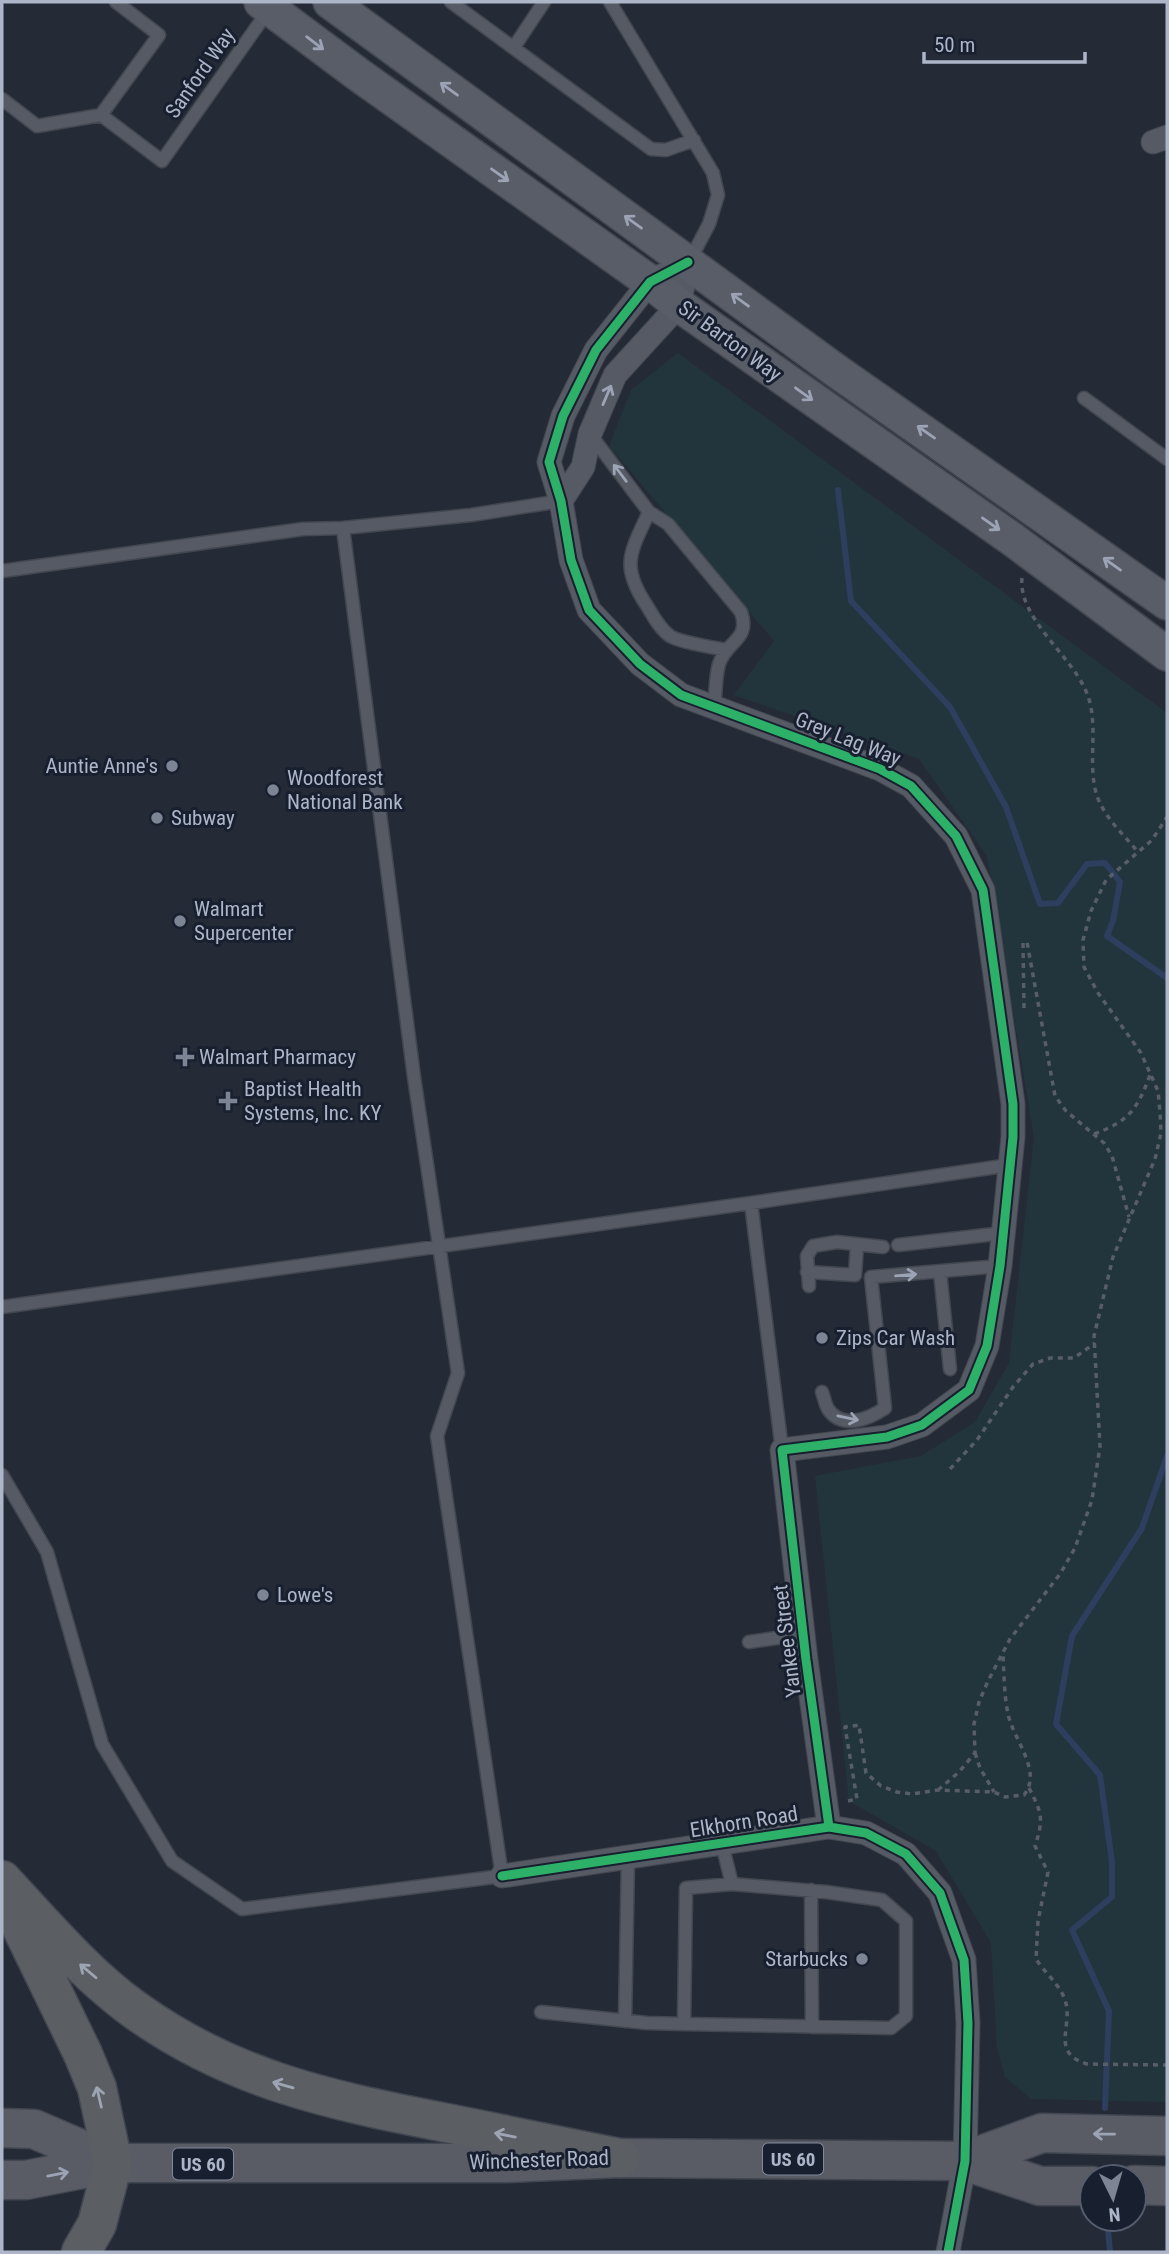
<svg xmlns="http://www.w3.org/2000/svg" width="1169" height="2254" font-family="'Roboto Condensed',sans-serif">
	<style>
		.park { fill: #22353c }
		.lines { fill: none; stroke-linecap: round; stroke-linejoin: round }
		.stream { stroke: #2e3e5f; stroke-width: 6 }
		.service-casing { stroke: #434750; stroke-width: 15 }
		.minor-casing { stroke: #434750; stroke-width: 25 }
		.secondary-casing { stroke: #434750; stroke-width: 36 }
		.trunk-casing { stroke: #414751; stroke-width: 41 }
		.motorway-casing { stroke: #414751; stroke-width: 41 }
		.path { stroke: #585e67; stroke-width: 3.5; stroke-dasharray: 5 5; stroke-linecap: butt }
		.service { stroke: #555a64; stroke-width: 12 }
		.minor { stroke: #555a64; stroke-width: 23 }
		.secondary { stroke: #595d68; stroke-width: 33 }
		.trunk { stroke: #595c64; stroke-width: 38 }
		.motorway { stroke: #5b5e63; stroke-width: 38 }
		.cycleway-casing { stroke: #182030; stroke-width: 13 }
		.cycleway { stroke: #2db169; stroke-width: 9 }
		.oneway { stroke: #9ca3b5 }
		.oneway2 { stroke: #9ba3b4 }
		.oneway3 { stroke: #9da4b4 }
		.oneway4 { stroke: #9ca3b4 }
		.poi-dot { fill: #7d8595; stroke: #182030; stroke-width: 2.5 }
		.labels { text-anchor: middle; stroke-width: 6; stroke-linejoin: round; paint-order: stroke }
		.shield { fill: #182030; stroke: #80889a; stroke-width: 2 }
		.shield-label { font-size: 19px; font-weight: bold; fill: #adb5c8 }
		.street-label { font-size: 21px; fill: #adb5c8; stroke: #182030 }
		.poi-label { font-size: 21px; fill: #adb5c8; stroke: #182030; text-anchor: start }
	</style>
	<rect width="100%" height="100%" fill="#252b36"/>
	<!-- park -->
	<path class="park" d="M 678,353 L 1167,713 L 1167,2102 L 1031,2099 L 1005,2077 L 997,2047 L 991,1943 L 936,1851 L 849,1801 L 815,1476 L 921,1456 L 975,1422 L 1009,1363 L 1034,1137 L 987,856 L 919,759 L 734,695 L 774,641 L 609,446 L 631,390 Z"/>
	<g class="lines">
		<!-- stream -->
		<path class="stream" d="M 838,490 L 851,601 L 950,707 L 1006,807 L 1040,904 L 1058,903 L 1087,864 L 1105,863 L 1120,882 L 1113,921 L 1107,936 L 1167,978
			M 1105,2108 L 1109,2011 L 1072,1930 L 1112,1897 L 1112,1862 L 1100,1775 L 1056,1724 L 1072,1636 L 1142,1528 L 1167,1456
			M 1107,2219 L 1110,2252"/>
		<!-- service casing -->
		<g class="service-casing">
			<path id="service" d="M 451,2 L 651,149 L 666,150 L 694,140
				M 610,2 L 713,173 L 718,195 L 709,224 L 689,262
				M 514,47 L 544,2
				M 2,99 L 37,126 L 101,115 L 159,35 L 116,2
				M 101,115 L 162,161 L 268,11
				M 1084,398 L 1167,459
				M 590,434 L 649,512 L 668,524 L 741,612 C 751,640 726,641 719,664 C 715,678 716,694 714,708
				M 649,512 C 630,553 620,566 647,606 C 653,616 660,629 670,636 C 678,642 716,648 727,650
				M 2,571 L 303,529 L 343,528
				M 898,1245 L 1004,1233
				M 807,1272 L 855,1275 L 857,1245
				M 940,1272 L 950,1369
				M 809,1286 L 807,1256 L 813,1246 L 837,1242 L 883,1247
				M 2,1307 L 751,1203
				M 822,1392 C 824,1397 825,1404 828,1409 C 842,1430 869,1419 885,1408 L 871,1277 L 1000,1266
				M 782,1450 L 751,1203 L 1010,1165
				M 2,1475 L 47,1552 L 102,1744 L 172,1861 L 242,1909 L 502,1876 L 437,1436 L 458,1373 L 414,1077 L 343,528 L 471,515 L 561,501
				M 749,1642 L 803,1634
				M 722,1844 L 732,1884 L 826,1892 L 882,1900 L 906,1921 L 906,2016 L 891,2028 L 684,2024 L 686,1888 L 732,1884
				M 811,1890 L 812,2027
				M 541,2012 L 647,2023 L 684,2024
				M 625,2021 L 628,1857"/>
		</g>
		<!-- minor casing -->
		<g class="minor-casing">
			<path id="minor" d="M 1153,142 L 1167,137
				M 688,262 L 650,282 L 596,350 L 563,416 L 549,462 L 561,501 L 571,560 L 589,610 L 640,664 L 681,695 L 880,769 L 911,786 L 956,836 L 983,890 L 1013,1104 L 1013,1137 L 1000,1266 L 987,1346 L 969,1390 L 922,1425 L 887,1437 L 782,1450 L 806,1660 L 829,1827
				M 561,501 L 583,467 L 590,434 L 615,375 L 679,305 L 688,262
				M 502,1876 L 829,1827 L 866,1833 L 906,1854 L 940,1893 L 964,1960 L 968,2023 L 965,2161 L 948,2252"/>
		</g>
		<!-- secondary casing -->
		<g class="secondary-casing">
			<path id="secondary" d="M 261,2 L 359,75 L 650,282 L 679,305 L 1012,539 L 1167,654
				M 330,2 L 835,370 L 1167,603"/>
		</g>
		<!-- trunk casing -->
		<g class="trunk-casing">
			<path id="trunk" d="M 2,2128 L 34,2129 L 113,2163
				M 965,2161 L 1042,2133 L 1167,2136
				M 2,2180 L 26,2180 L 113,2163 L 506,2163 L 620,2158 L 965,2161 L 1040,2186 L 1092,2186
				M 1134,2185 L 1167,2186"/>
		</g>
		<!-- motorway casing -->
		<g class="motorway-casing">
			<path id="motorway" d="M 2,1880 C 44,1925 85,1974 135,2010 C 231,2079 329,2100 442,2122 C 501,2134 561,2146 620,2158
				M 12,1908 L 83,2054 L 97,2088 L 113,2163 L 97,2224 L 81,2252"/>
		</g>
		<!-- path -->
		<path class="path" d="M 1022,578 C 1018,617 1069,654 1085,689 C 1101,722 1086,762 1097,796 C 1105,818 1123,834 1138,852
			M 1024,1008 L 1023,943 L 1027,942 L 1055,1096 L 1066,1111 L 1104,1143 L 1112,1156 L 1129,1217
			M 1094,1134 C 1129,1121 1137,1110 1150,1075
			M 950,1469 L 977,1440 L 1013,1387 L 1033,1364 L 1050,1358 L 1074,1358 L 1095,1343
			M 975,1753 L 980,1768 L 994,1792
			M 1029,1788 C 1042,1813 1044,1819 1035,1846 L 1048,1872 L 1038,1921 L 1036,1959 C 1045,1973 1060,1985 1065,2000 C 1074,2026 1049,2052 1087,2064 L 1167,2065
			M 938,1790 L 959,1772 L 975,1753 L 974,1724 L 979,1702 L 988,1681 L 1010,1639 L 1060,1574 L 1075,1548 L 1092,1500 L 1100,1446 L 1094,1336 L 1113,1257 L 1155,1159 L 1161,1133 L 1160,1112 L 1158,1091 L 1141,1053 L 1098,993 L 1084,967 L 1083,940 L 1091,911 L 1106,880 L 1152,840 L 1167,817
			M 848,1801 L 857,1799 L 845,1727 L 859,1725 L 866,1773 L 881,1786 L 897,1792 L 912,1794 L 938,1790 L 994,1792 L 1005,1797 L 1024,1795 C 1043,1771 1013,1739 1008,1714 C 1004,1694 1004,1674 1003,1654"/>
		<!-- service -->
		<use href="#service" class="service"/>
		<!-- minor -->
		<use href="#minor" class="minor"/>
		<!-- secondary -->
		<use href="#secondary" class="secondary"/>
		<!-- trunk -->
		<use href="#trunk" class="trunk"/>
		<!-- motorway -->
		<use href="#motorway" class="motorway"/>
		<!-- cycleway casing -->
		<g class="cycleway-casing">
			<path id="cycleway" d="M 688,262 L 650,282 L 596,350 L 563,416 L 549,462 L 561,501 L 571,560 L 589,610 L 640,664 L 681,695 L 880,769 L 911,786 L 956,836 L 983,890 L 1013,1104 L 1013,1137 L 1000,1266 L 987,1346 L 969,1390 L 922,1425 L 887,1437 L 782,1450 L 806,1660 L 829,1827
				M 502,1876 L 829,1827 L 866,1833 L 906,1854 L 940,1893 L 964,1960 L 968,2023 L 965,2161 L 948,2252"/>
		</g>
		<!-- cycleway -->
		<use href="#cycleway" class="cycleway"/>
	</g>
	<!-- one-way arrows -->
	<defs><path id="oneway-shaft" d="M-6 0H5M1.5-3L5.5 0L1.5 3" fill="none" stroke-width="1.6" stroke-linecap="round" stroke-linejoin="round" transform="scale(1.75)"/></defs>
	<g class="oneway">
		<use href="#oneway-shaft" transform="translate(315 43) rotate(37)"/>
		<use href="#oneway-shaft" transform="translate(449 89) rotate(-144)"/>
		<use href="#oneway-shaft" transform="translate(500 175) rotate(35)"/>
		<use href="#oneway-shaft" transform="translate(633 222) rotate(-144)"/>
		<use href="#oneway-shaft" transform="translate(740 300) rotate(-144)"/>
		<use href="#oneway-shaft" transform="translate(804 394) rotate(36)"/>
		<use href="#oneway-shaft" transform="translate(926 432) rotate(-145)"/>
		<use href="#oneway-shaft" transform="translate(991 524) rotate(35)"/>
		<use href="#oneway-shaft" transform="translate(1112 564) rotate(-145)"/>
	</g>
	<g class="oneway2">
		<use href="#oneway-shaft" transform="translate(607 395) rotate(-67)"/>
		<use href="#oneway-shaft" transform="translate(620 473) rotate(-127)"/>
		<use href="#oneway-shaft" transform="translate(906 1275) rotate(-5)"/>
		<use href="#oneway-shaft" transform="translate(848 1418) rotate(12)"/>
	</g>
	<g class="oneway3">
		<use href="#oneway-shaft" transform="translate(88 1971) rotate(-140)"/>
		<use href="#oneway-shaft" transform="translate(283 2085) rotate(-164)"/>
		<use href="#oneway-shaft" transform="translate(99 2097) rotate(-103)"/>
		<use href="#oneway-shaft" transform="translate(505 2135) rotate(-169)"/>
	</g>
	<g class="oneway4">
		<use href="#oneway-shaft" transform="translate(1104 2134) rotate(-179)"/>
		<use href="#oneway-shaft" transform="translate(58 2174) rotate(-11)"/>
	</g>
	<!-- markers -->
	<g class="poi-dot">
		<circle cx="172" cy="766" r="7"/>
		<circle cx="273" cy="790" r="7"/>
		<circle cx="157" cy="818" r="7"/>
		<circle cx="180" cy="921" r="7"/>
		<path d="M181.5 1046.5h7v7h7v7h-7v7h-7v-7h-7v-7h7z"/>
		<path d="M224.5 1090.5h7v7h7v7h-7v7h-7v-7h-7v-7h7z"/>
		<circle cx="822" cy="1338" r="7"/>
		<circle cx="263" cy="1595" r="7"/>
		<circle cx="862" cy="1959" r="7"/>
	</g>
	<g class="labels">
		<!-- shield labels -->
		<g class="shield">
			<rect x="763" y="2143.5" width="60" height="31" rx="5"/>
			<rect x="173" y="2148.5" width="60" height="31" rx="5"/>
		</g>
		<g class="shield-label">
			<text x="793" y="2166">US 60</text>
			<text x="203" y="2171">US 60</text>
		</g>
		<!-- street labels -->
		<g class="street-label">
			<text transform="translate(200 73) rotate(-55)" y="7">Sanford Way</text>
			<text transform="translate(730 341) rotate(36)" y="7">Sir Barton Way</text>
			<text transform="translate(848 739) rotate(22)" y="7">Grey Lag Way</text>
			<text transform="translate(787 1641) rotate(-97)" y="7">Yankee Street</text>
			<text transform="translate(744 1822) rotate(-9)" y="7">Elkhorn Road</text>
			<text transform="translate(539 2160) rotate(-2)" y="7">Winchester Road</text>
		</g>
		<!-- poi labels -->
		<g class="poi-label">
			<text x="158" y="773" text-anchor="end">Auntie Anne's</text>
			<text x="287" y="785">Woodforest<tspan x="287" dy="24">National Bank</tspan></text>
			<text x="171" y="825">Subway</text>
			<text x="194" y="916">Walmart<tspan x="194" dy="24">Supercenter</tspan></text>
			<text x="199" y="1064">Walmart Pharmacy</text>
			<text x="244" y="1096">Baptist Health<tspan x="244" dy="24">Systems, Inc. KY</tspan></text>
			<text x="836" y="1345">Zips Car Wash</text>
			<text x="277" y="1602">Lowe's</text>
			<text x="848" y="1966" text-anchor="end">Starbucks</text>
		</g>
	</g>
	<!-- border -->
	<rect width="1169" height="2254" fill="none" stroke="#adb5c8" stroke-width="7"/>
	<!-- north arrow -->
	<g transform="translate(1113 2198) rotate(175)"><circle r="33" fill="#182030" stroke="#545c6d" stroke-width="2"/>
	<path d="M0-5L12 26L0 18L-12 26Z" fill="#7d8595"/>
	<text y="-10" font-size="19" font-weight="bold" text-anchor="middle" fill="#adb5c8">N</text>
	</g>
	<!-- scale -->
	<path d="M924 52v10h161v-10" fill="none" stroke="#adb5c8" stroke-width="3.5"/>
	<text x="934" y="52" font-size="21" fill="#adb5c8" stroke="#182030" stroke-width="5" paint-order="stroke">50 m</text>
</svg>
